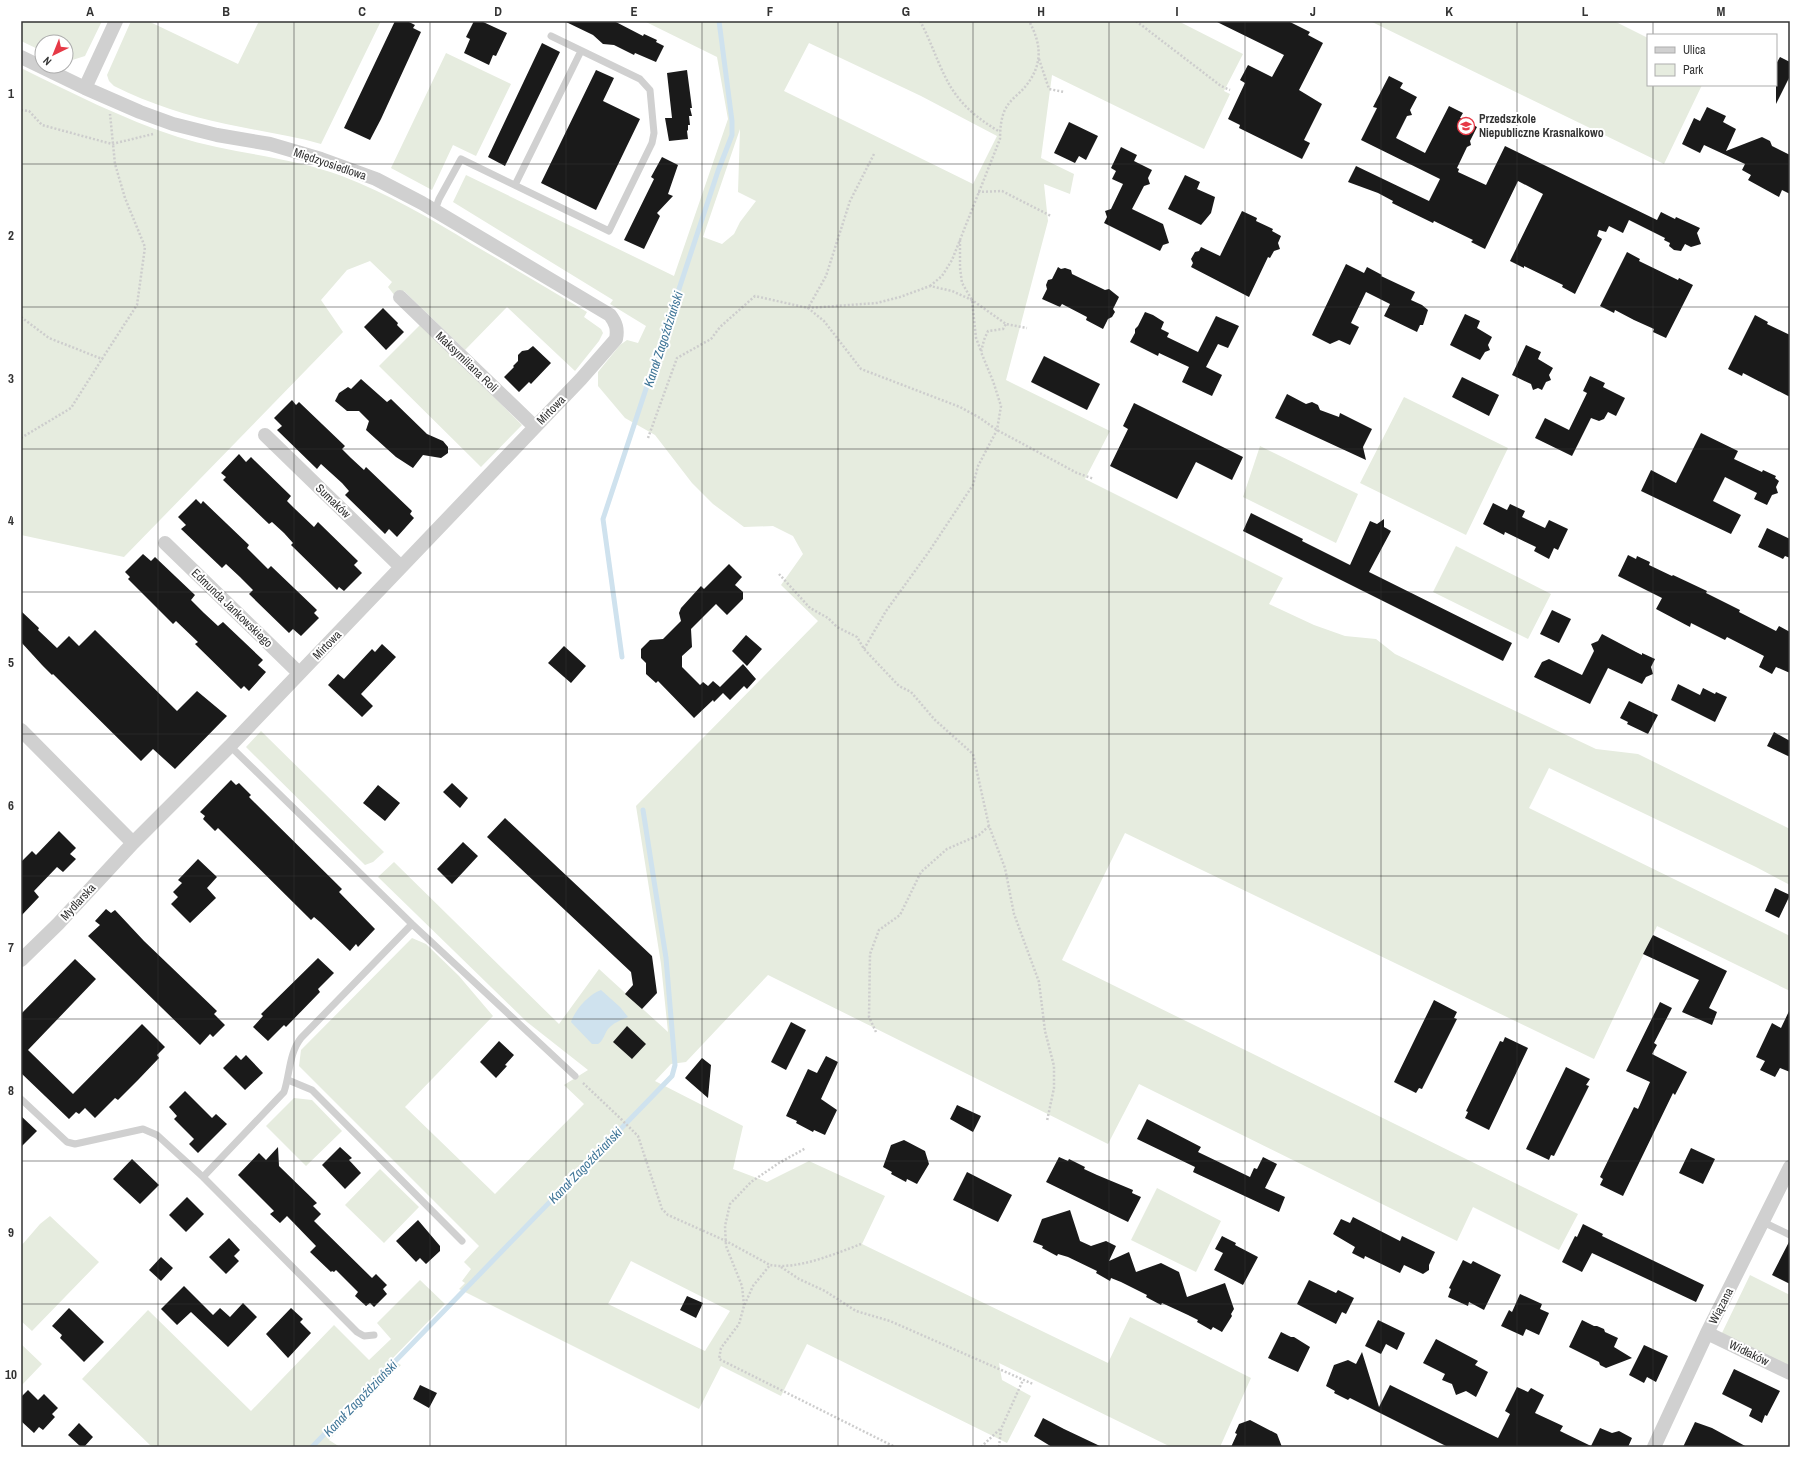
<svg xmlns="http://www.w3.org/2000/svg" width="1811" height="1468" font-family="'Archivo Narrow',sans-serif">
	<style>
		.green { fill: #e6ecdf; fill-rule: evenodd }
		.water { fill: #cfe2ee }
		.lines { fill: none; stroke-linecap: round; stroke-linejoin: round }
		.stream { stroke: #cfe2ee; stroke-width: 5 }
		.building { fill: #1a1a1a }
		.path { stroke: #cdcdcd; stroke-width: 2.5; stroke-dasharray: 2 2; stroke-linecap: butt }
		.lane { stroke: #d0d0d0; stroke-width: 7 }
		.street { stroke: #d0d0d0; stroke-width: 14 }
		.grid { fill: none; stroke: #333; stroke-width: 1; stroke-opacity: 0.55 }
		.labels { text-anchor: middle; stroke-width: 4; stroke-linejoin: round; paint-order: stroke }
		.poi-label { font-size: 12px; font-weight: bold; fill: #333; stroke: #fff; text-anchor: start }
		.street-label { font-size: 12px; fill: #333; stroke: #fff }
		.water-label { font-size: 13px; font-style: italic; fill: #3f7597; stroke: #fff }
		.neatline { fill: none; stroke: #333; stroke-width: 1.5 }
		.grid-label { font-size: 13px; text-anchor: middle; font-weight: bold; fill: #333 }
	</style>
	<rect width="100%" height="100%" fill="#fff"/>
	<!-- green -->
	<path class="green" d="M 21,21 L 102,21 L 85,56 L 66,62 L 66,42 L 42,42 L 42,51 L 21,41 Z
		M 131,21 L 148,21 L 238,64 L 259,21 L 381,21 L 321,144 C 290,135 258,131 226,124 C 188,116 150,104 114,86 L 109,81 L 107,75 Z
		M 644,21 L 1178,21 L 1243,54 L 1224,91 L 1230,94 L 1204,149 L 1052,75 L 1041,158 L 1074,174 L 1070,194 L 1044,184 L 1048,221 L 1006,380 L 1110,431 L 1085,479 L 1283,578 L 1269,604 L 1314,625 L 1345,636 L 1376,639 L 1395,654 L 1596,749 L 1638,754 L 1790,829 L 1790,885 L 1756,867 L 1549,768 L 1529,808 L 1790,936 L 1790,991 L 1657,926 L 1594,1059 L 1125,833 L 1062,960 L 1578,1214 L 1559,1250 L 1473,1207 L 1457,1241 L 1139,1084 L 1108,1144 L 768,975 L 686,1062 L 671,1064 L 655,1081 L 743,1126 L 733,1169 L 767,1182 L 809,1161 L 885,1196 L 862,1244 L 1108,1363 L 1130,1317 L 1251,1378 L 1220,1447 L 1171,1447 L 999,1363 L 1002,1380 L 1031,1396 L 1007,1443 L 807,1344 L 781,1396 L 721,1366 L 699,1409 L 459,1289 L 465,1283 L 462,1281 L 471,1269 L 464,1262 L 479,1246 L 299,1066 L 301,1050 L 412,938 L 426,944 L 459,976 L 493,1016 L 405,1107 L 495,1194 L 584,1104 L 564,1085 L 588,1070 L 527,1022 L 378,877 L 394,862 L 559,1024 L 599,969 L 668,1032 L 661,964 L 636,806 L 818,621 L 781,585 L 803,554 L 793,536 L 773,526 L 744,527 L 713,504 L 692,483 L 655,435 L 625,418 L 598,386 L 598,372 L 620,345 L 627,340 L 638,343 L 646,326 L 610,304 L 613,300 L 453,202 L 466,175 L 674,276 L 728,119 L 717,57 ZM 809,43 L 921,96 L 997,136 L 973,184 L 784,91 ZM 740,129 L 738,192 L 756,201 L 740,222 L 734,234 L 722,244 L 703,237 ZM 631,1261 L 730,1311 L 705,1351 L 608,1304 Z
		M 1370,21 L 1614,21 L 1648,38 L 1648,85 L 1702,85 L 1664,164 Z
		M 446,53 L 511,84 L 476,156 L 453,145 L 432,190 L 391,168 Z
		M 21,68 C 72,93 123,119 178,137 C 232,154 289,156 342,176 C 388,194 430,218 472,244 C 510,266 549,289 587,312 L 584,317 L 601,329 L 603,333 L 599,341 L 575,371 L 507,307 L 465,350 L 404,291 L 395,296 L 388,287 L 392,282 L 370,261 L 347,270 L 321,300 L 343,332 L 124,557 L 21,535 Z
		M 421,324 L 522,425 L 481,467 L 379,366 Z
		M 1404,397 L 1508,448 L 1466,535 L 1360,483 Z
		M 1260,446 L 1358,494 L 1336,543 L 1243,497 Z
		M 1456,546 L 1551,594 L 1528,639 L 1433,592 Z
		M 261,731 L 384,852 L 373,862 L 365,865 L 246,747 Z
		M 294,1098 L 312,1100 L 342,1131 L 306,1166 L 266,1126 Z
		M 380,1169 L 419,1207 L 384,1243 L 345,1205 Z
		M 1157,1188 L 1221,1221 L 1196,1272 L 1131,1240 Z
		M 50,1216 L 99,1262 L 32,1331 L 21,1321 L 21,1246 L 40,1224 Z
		M 1750,1275 L 1790,1295 L 1790,1369 L 1721,1335 Z
		M 420,1280 L 445,1304 L 391,1360 L 401,1365 L 329,1440 L 340,1447 L 152,1447 L 82,1379 L 148,1310 L 251,1411 L 334,1325 L 369,1360 L 391,1339 L 377,1323 Z
		M 21,1344 L 42,1364 L 21,1386 Z"/>
	<!-- water -->
	<path class="water" d="M 601,990 L 620,1007 L 628,1017 C 621,1020 613,1023 608,1029 C 604,1034 604,1040 598,1044 L 592,1044 L 571,1022 C 575,1010 589,994 601,990 Z"/>
	<g class="lines">
		<!-- stream -->
		<path class="stream" d="M 622,657 L 603,519 L 718,171 L 732,135 L 732,121 L 719,21
			M 312,1447 L 672,1076 L 675,1065 L 666,958 L 643,810"/>
	</g>
	<!-- building -->
	<path class="building" d="M 395,21 L 407,21 L 415,25 L 413,28 L 421,32 L 381,119 L 370,140 L 344,128 Z
		M 474,21 L 481,21 L 507,33 L 496,56 L 493,55 L 489,65 L 464,53 L 470,39 L 466,37 Z
		M 564,21 L 614,21 L 643,36 L 644,34 L 657,40 L 656,42 L 664,46 L 656,62 L 635,53 L 634,55 L 614,45 L 603,44 L 593,35 Z
		M 1215,21 L 1288,21 L 1310,32 L 1308,35 L 1323,43 L 1299,90 L 1322,104 L 1304,140 L 1310,143 L 1302,159 L 1239,128 L 1240,125 L 1228,119 L 1245,83 L 1240,80 L 1248,65 L 1272,77 L 1284,55 Z
		M 542,43 L 560,52 L 505,166 L 488,157 Z
		M 1780,57 L 1790,62 L 1790,76 L 1776,104 L 1776,64 Z
		M 596,70 L 614,78 L 603,101 L 640,119 L 596,210 L 541,183 Z
		M 687,70 L 692,108 L 690,108 L 692,116 L 689,116 L 690,125 L 688,125 L 688,130 L 687,131 L 688,139 L 669,141 L 665,118 L 672,118 L 667,73 Z
		M 1389,76 L 1403,83 L 1400,88 L 1417,97 L 1410,110 L 1412,115 L 1407,116 L 1396,138 L 1425,153 L 1449,106 L 1463,113 L 1460,118 L 1477,127 L 1470,141 L 1471,145 L 1467,147 L 1457,168 L 1459,169 L 1458,172 L 1486,185 L 1505,146 L 1657,220 L 1661,212 L 1675,219 L 1676,217 L 1700,228 L 1697,233 L 1701,244 L 1691,247 L 1685,244 L 1681,251 L 1674,250 L 1669,246 L 1670,243 L 1664,240 L 1665,238 L 1629,220 L 1623,233 L 1609,226 L 1606,232 L 1599,230 L 1597,236 L 1602,239 L 1575,294 L 1562,287 L 1563,285 L 1524,266 L 1524,268 L 1510,261 L 1543,194 L 1518,181 L 1485,249 L 1471,242 L 1473,240 L 1434,221 L 1433,223 L 1392,203 L 1393,201 L 1378,193 L 1348,182 L 1356,166 L 1429,201 L 1440,179 L 1361,140 L 1377,108 L 1373,107 Z
		M 1707,107 L 1726,116 L 1723,122 L 1736,129 L 1726,151 L 1762,137 L 1770,141 L 1772,146 L 1790,155 L 1790,194 L 1782,190 L 1779,197 L 1748,180 L 1751,175 L 1742,170 L 1745,164 L 1704,145 L 1700,153 L 1682,144 L 1694,118 L 1700,121 Z
		M 1069,122 L 1098,136 L 1086,160 L 1079,156 L 1075,163 L 1054,153 Z
		M 1121,147 L 1137,155 L 1134,161 L 1152,170 L 1148,178 L 1150,184 L 1144,186 L 1132,209 L 1163,224 L 1169,243 L 1163,245 L 1160,251 L 1104,223 L 1107,217 L 1105,211 L 1111,209 L 1123,184 L 1112,179 L 1116,171 L 1111,168 Z
		M 662,157 L 678,165 L 668,194 L 673,196 L 657,213 L 660,216 L 644,249 L 624,240 L 654,179 L 651,177 Z
		M 1185,175 L 1200,182 L 1197,189 L 1215,197 L 1211,213 L 1201,225 L 1168,209 Z
		M 1242,211 L 1257,218 L 1256,221 L 1273,229 L 1272,231 L 1281,236 L 1278,243 L 1280,249 L 1274,251 L 1270,258 L 1268,257 L 1249,297 L 1191,267 L 1193,263 L 1191,259 L 1195,252 L 1199,251 L 1201,247 L 1220,256 Z
		M 1627,252 L 1640,259 L 1639,261 L 1678,280 L 1679,278 L 1693,285 L 1666,338 L 1653,332 L 1654,329 L 1634,320 L 1615,310 L 1614,313 L 1600,306 Z
		M 1346,264 L 1364,273 L 1367,267 L 1382,275 L 1381,276 L 1415,292 L 1411,300 L 1422,305 L 1428,310 L 1423,325 L 1420,325 L 1417,332 L 1384,316 L 1390,304 L 1366,292 L 1351,323 L 1359,327 L 1350,345 L 1339,340 L 1330,344 L 1312,335 Z
		M 1058,267 L 1061,269 L 1065,268 L 1071,270 L 1072,274 L 1105,290 L 1109,289 L 1119,297 L 1113,309 L 1115,312 L 1112,317 L 1108,319 L 1103,329 L 1086,320 L 1087,317 L 1062,304 L 1060,307 L 1042,299 L 1047,289 L 1046,285 L 1048,280 L 1052,279 Z
		M 383,308 L 398,323 L 397,325 L 404,332 L 386,350 L 364,327 Z
		M 1145,312 L 1153,315 L 1164,322 L 1161,329 L 1169,333 L 1167,337 L 1198,352 L 1216,316 L 1239,326 L 1228,348 L 1218,344 L 1206,367 L 1222,375 L 1212,396 L 1182,382 L 1189,367 L 1159,353 L 1158,356 L 1130,342 L 1135,333 L 1135,329 L 1138,326 Z
		M 1465,314 L 1480,321 L 1477,328 L 1492,337 L 1488,345 L 1490,350 L 1485,352 L 1480,360 L 1450,345 Z
		M 1755,315 L 1768,322 L 1767,324 L 1790,335 L 1790,397 L 1743,373 L 1742,376 L 1728,369 Z
		M 1526,345 L 1541,352 L 1538,359 L 1553,368 L 1549,375 L 1551,380 L 1546,382 L 1542,390 L 1538,388 L 1533,390 L 1531,384 L 1512,375 Z
		M 533,346 L 551,363 L 531,384 L 529,382 L 519,392 L 504,377 L 514,367 L 513,366 L 518,361 L 518,355 L 522,351 L 528,350 Z
		M 1044,356 L 1100,384 L 1087,410 L 1031,382 Z
		M 1590,376 L 1605,383 L 1603,387 L 1625,398 L 1616,416 L 1608,412 L 1604,419 L 1599,421 L 1591,418 L 1572,456 L 1535,438 L 1545,418 L 1569,430 L 1587,393 L 1583,391 Z
		M 1462,377 L 1499,395 L 1489,416 L 1452,397 Z
		M 361,379 L 387,402 L 391,399 L 427,434 L 443,441 L 448,447 L 448,453 L 441,458 L 423,455 L 413,468 L 396,457 L 366,430 L 369,421 L 359,411 L 347,411 L 335,401 L 339,393 L 348,387 L 351,389 Z
		M 1287,394 L 1306,404 L 1312,402 L 1318,405 L 1320,410 L 1339,417 L 1340,413 L 1372,429 L 1363,447 L 1366,460 L 1275,418 Z
		M 292,400 L 296,405 L 299,402 L 345,446 L 342,449 L 351,458 L 364,470 L 366,467 L 412,511 L 410,514 L 414,518 L 397,537 L 389,529 L 385,534 L 345,495 L 349,491 L 342,483 L 321,464 L 317,469 L 277,430 L 282,426 L 274,418 Z
		M 1134,403 L 1243,457 L 1232,480 L 1196,462 L 1177,499 L 1110,466 L 1128,429 L 1123,426 Z
		M 1701,433 L 1738,451 L 1734,459 L 1762,472 L 1763,470 L 1776,476 L 1775,478 L 1779,481 L 1776,487 L 1778,493 L 1772,495 L 1767,505 L 1754,499 L 1757,493 L 1725,477 L 1713,501 L 1741,515 L 1731,534 L 1641,491 L 1651,470 L 1676,483 Z
		M 239,454 L 246,462 L 251,457 L 291,496 L 287,501 L 294,508 L 314,527 L 318,522 L 358,561 L 354,565 L 362,573 L 344,591 L 339,587 L 337,590 L 291,545 L 293,543 L 284,533 L 272,522 L 269,524 L 223,480 L 226,477 L 221,473 Z
		M 196,499 L 201,504 L 203,501 L 249,545 L 247,548 L 268,569 L 271,566 L 317,610 L 314,613 L 319,618 L 301,636 L 293,629 L 289,633 L 249,594 L 253,590 L 240,577 L 226,564 L 222,568 L 181,529 L 186,525 L 178,517 Z
		M 1493,503 L 1507,510 L 1510,504 L 1525,511 L 1522,517 L 1545,528 L 1549,520 L 1568,529 L 1558,550 L 1554,548 L 1549,559 L 1534,551 L 1536,547 L 1505,532 L 1504,535 L 1483,524 Z
		M 1251,513 L 1303,539 L 1302,541 L 1350,565 L 1370,521 L 1377,524 L 1384,519 L 1384,527 L 1391,531 L 1369,572 L 1512,643 L 1503,661 L 1243,531 Z
		M 1767,528 L 1790,539 L 1790,558 L 1785,556 L 1783,559 L 1758,547 Z
		M 143,554 L 151,561 L 155,557 L 195,595 L 191,600 L 204,613 L 218,626 L 223,622 L 263,660 L 258,665 L 266,672 L 249,691 L 244,686 L 241,689 L 195,644 L 198,642 L 176,621 L 173,624 L 128,579 L 130,577 L 125,572 Z
		M 1628,555 L 1636,559 L 1637,556 L 1650,562 L 1649,565 L 1672,576 L 1673,575 L 1707,591 L 1706,593 L 1740,610 L 1739,612 L 1776,631 L 1779,626 L 1790,632 L 1790,673 L 1776,667 L 1772,674 L 1759,667 L 1764,656 L 1727,637 L 1725,640 L 1691,623 L 1690,627 L 1656,609 L 1662,598 L 1618,576 Z
		M 729,564 L 742,577 L 735,585 L 743,592 L 743,599 L 727,615 L 716,604 L 691,629 L 692,647 L 682,656 L 682,667 L 700,685 L 703,682 L 708,686 L 713,681 L 720,687 L 743,664 L 756,679 L 747,689 L 744,686 L 730,700 L 723,693 L 714,702 L 713,700 L 694,718 L 658,681 L 656,683 L 646,674 L 646,663 L 641,658 L 641,649 L 650,640 L 663,639 L 681,621 L 679,613 L 681,608 L 701,586 L 704,589 Z
		M 1552,610 L 1571,619 L 1559,643 L 1540,634 Z
		M 21,611 L 39,628 L 38,630 L 57,648 L 69,636 L 79,646 L 95,630 L 177,711 L 197,691 L 227,716 L 175,769 L 153,749 L 141,761 L 53,674 L 52,675 L 42,665 L 21,642 Z
		M 1602,634 L 1636,652 L 1642,655 L 1642,653 L 1655,659 L 1651,667 L 1653,674 L 1646,677 L 1642,684 L 1608,668 L 1590,704 L 1534,677 L 1542,662 L 1549,659 L 1582,675 L 1594,651 L 1591,644 L 1598,641 Z
		M 746,635 L 762,649 L 747,666 L 732,651 Z
		M 382,644 L 396,657 L 361,694 L 373,706 L 362,717 L 328,685 L 338,674 L 344,679 L 372,649 L 375,652 Z
		M 564,646 L 586,666 L 571,683 L 548,663 Z
		M 1678,684 L 1700,695 L 1703,688 L 1715,694 L 1716,692 L 1727,697 L 1715,722 L 1671,700 Z
		M 1629,701 L 1658,715 L 1648,734 L 1627,724 L 1628,722 L 1620,718 Z
		M 1774,732 L 1790,741 L 1790,757 L 1767,746 Z
		M 231,780 L 236,785 L 239,783 L 251,795 L 249,797 L 342,889 L 339,892 L 375,929 L 358,947 L 356,944 L 350,951 L 320,922 L 314,917 L 311,920 L 218,828 L 215,831 L 203,819 L 205,816 L 200,812 Z
		M 452,783 L 468,798 L 460,808 L 443,792 Z
		M 378,785 L 400,803 L 385,821 L 363,803 Z
		M 505,818 L 652,956 L 657,993 L 642,1009 L 625,994 L 633,985 L 631,972 L 487,837 Z
		M 59,831 L 76,848 L 70,854 L 76,859 L 63,872 L 57,867 L 34,891 L 39,897 L 21,916 L 21,862 L 32,851 L 36,855 Z
		M 463,842 L 478,856 L 452,884 L 437,869 Z
		M 198,859 L 217,877 L 207,888 L 216,898 L 190,923 L 171,904 L 178,897 L 173,892 L 182,883 L 178,880 Z
		M 1775,888 L 1790,895 L 1779,918 L 1765,911 Z
		M 106,909 L 111,913 L 115,910 L 144,941 L 217,1011 L 214,1014 L 225,1025 L 213,1037 L 210,1034 L 200,1045 L 88,936 L 100,925 L 95,921 Z
		M 1653,935 L 1727,971 L 1709,1008 L 1717,1012 L 1712,1025 L 1682,1012 L 1699,980 L 1643,954 Z
		M 318,958 L 334,973 L 318,989 L 320,992 L 286,1027 L 284,1025 L 268,1041 L 253,1027 L 263,1016 L 261,1014 Z
		M 75,959 L 96,979 L 28,1050 L 73,1094 L 142,1024 L 165,1047 L 157,1055 L 159,1058 L 138,1080 L 118,1100 L 115,1098 L 95,1118 L 85,1108 L 79,1114 L 76,1112 L 69,1119 L 21,1073 L 21,1014 Z
		M 1434,1000 L 1457,1012 L 1454,1018 L 1457,1019 L 1422,1089 L 1419,1088 L 1416,1093 L 1394,1082 Z
		M 1660,1002 L 1672,1008 L 1654,1043 L 1657,1045 L 1652,1054 L 1687,1072 L 1675,1095 L 1673,1093 L 1623,1196 L 1600,1185 L 1603,1179 L 1600,1177 L 1634,1107 L 1638,1109 L 1650,1082 L 1626,1071 Z
		M 1790,1009 L 1790,1072 L 1780,1068 L 1775,1077 L 1760,1070 L 1765,1061 L 1756,1057 L 1772,1023 L 1781,1028 Z
		M 791,1022 L 806,1030 L 786,1070 L 771,1062 Z
		M 627,1026 L 646,1044 L 632,1059 L 613,1042 Z
		M 1505,1037 L 1528,1048 L 1489,1130 L 1465,1118 L 1468,1112 L 1466,1111 L 1500,1041 L 1503,1042 Z
		M 499,1041 L 514,1055 L 505,1065 L 507,1066 L 496,1078 L 480,1062 Z
		M 236,1055 L 241,1060 L 246,1055 L 263,1073 L 245,1090 L 223,1068 Z
		M 826,1056 L 838,1062 L 821,1099 L 837,1110 L 825,1135 L 814,1130 L 813,1132 L 796,1123 L 797,1121 L 786,1116 L 808,1069 L 817,1073 Z
		M 702,1058 L 711,1065 L 708,1098 L 685,1078 Z
		M 1566,1067 L 1590,1079 L 1586,1085 L 1589,1086 L 1554,1156 L 1551,1155 L 1549,1160 L 1526,1149 Z
		M 185,1091 L 212,1118 L 216,1114 L 227,1124 L 198,1153 L 189,1144 L 194,1139 L 174,1119 L 177,1116 L 169,1107 Z
		M 957,1105 L 981,1116 L 973,1132 L 950,1119 Z
		M 21,1116 L 37,1131 L 21,1147 Z
		M 1147,1119 L 1201,1147 L 1198,1152 L 1250,1177 L 1254,1168 L 1257,1169 L 1263,1157 L 1277,1164 L 1265,1188 L 1285,1197 L 1279,1212 L 1193,1172 L 1195,1167 L 1137,1139 Z
		M 904,1140 L 925,1151 L 929,1164 L 917,1184 L 907,1179 L 906,1182 L 891,1174 L 892,1172 L 883,1167 L 891,1145 Z
		M 278,1147 L 279,1166 L 317,1203 L 313,1206 L 321,1214 L 314,1221 L 372,1278 L 376,1274 L 387,1285 L 383,1289 L 387,1294 L 374,1307 L 370,1303 L 366,1306 L 355,1296 L 358,1292 L 336,1270 L 334,1272 L 332,1271 L 331,1272 L 310,1252 L 316,1246 L 287,1216 L 280,1223 L 270,1214 L 274,1211 L 238,1175 L 259,1153 L 266,1160 Z
		M 340,1147 L 352,1158 L 349,1160 L 361,1173 L 345,1189 L 322,1165 Z
		M 1691,1148 L 1715,1159 L 1703,1184 L 1679,1173 Z
		M 1059,1157 L 1068,1161 L 1069,1159 L 1085,1167 L 1084,1169 L 1097,1175 L 1133,1190 L 1132,1193 L 1141,1197 L 1128,1222 L 1046,1182 Z
		M 132,1159 L 159,1185 L 140,1204 L 113,1179 Z
		M 967,1172 L 1012,1195 L 998,1222 L 953,1200 Z
		M 187,1197 L 204,1214 L 186,1232 L 169,1215 Z
		M 1070,1210 L 1080,1241 L 1091,1246 L 1106,1241 L 1116,1246 L 1109,1261 L 1129,1252 L 1136,1272 L 1161,1263 L 1179,1272 L 1187,1297 L 1225,1283 L 1234,1309 L 1231,1314 L 1232,1316 L 1222,1332 L 1213,1327 L 1211,1330 L 1197,1322 L 1198,1320 L 1188,1315 L 1162,1303 L 1161,1305 L 1146,1297 L 1147,1295 L 1121,1282 L 1111,1278 L 1110,1281 L 1096,1273 L 1097,1271 L 1068,1257 L 1058,1254 L 1057,1256 L 1042,1248 L 1043,1246 L 1033,1242 L 1042,1219 Z
		M 1353,1217 L 1400,1241 L 1402,1236 L 1435,1252 L 1429,1265 L 1429,1270 L 1423,1274 L 1404,1265 L 1400,1273 L 1365,1256 L 1364,1259 L 1352,1253 L 1355,1247 L 1333,1234 L 1341,1219 L 1350,1223 Z
		M 418,1220 L 440,1246 L 440,1251 L 426,1264 L 420,1258 L 416,1262 L 396,1241 Z
		M 1583,1224 L 1603,1234 L 1602,1236 L 1704,1285 L 1696,1302 L 1592,1253 L 1582,1272 L 1562,1262 L 1575,1236 L 1577,1237 Z
		M 1222,1236 L 1236,1243 L 1235,1245 L 1258,1257 L 1243,1285 L 1214,1270 L 1223,1253 L 1215,1249 Z
		M 229,1238 L 240,1250 L 234,1256 L 239,1261 L 226,1274 L 209,1257 Z
		M 1790,1240 L 1790,1284 L 1772,1275 Z
		M 161,1257 L 173,1268 L 161,1281 L 149,1270 Z
		M 1463,1260 L 1471,1264 L 1473,1261 L 1501,1275 L 1484,1310 L 1469,1302 L 1468,1306 L 1448,1297 L 1451,1289 L 1449,1288 Z
		M 1309,1280 L 1336,1293 L 1338,1290 L 1354,1298 L 1346,1314 L 1342,1312 L 1336,1324 L 1297,1304 Z
		M 184,1286 L 213,1315 L 220,1308 L 230,1317 L 243,1303 L 257,1317 L 228,1347 L 191,1312 L 177,1325 L 161,1309 Z
		M 1520,1294 L 1542,1304 L 1540,1309 L 1549,1313 L 1539,1335 L 1526,1329 L 1523,1336 L 1501,1326 L 1509,1310 L 1512,1312 Z
		M 687,1296 L 703,1303 L 696,1318 L 680,1310 Z
		M 69,1308 L 104,1342 L 84,1362 L 60,1338 L 62,1335 L 52,1326 Z
		M 291,1308 L 303,1319 L 300,1322 L 311,1333 L 288,1358 L 266,1334 Z
		M 1378,1320 L 1405,1333 L 1397,1350 L 1386,1344 L 1381,1354 L 1365,1346 Z
		M 1582,1320 L 1594,1326 L 1597,1326 L 1604,1329 L 1605,1332 L 1618,1338 L 1614,1347 L 1632,1358 L 1606,1368 L 1600,1365 L 1599,1362 L 1569,1347 Z
		M 1281,1332 L 1291,1337 L 1294,1337 L 1310,1347 L 1298,1372 L 1268,1358 Z
		M 1436,1339 L 1478,1361 L 1475,1365 L 1488,1372 L 1476,1397 L 1466,1391 L 1456,1395 L 1452,1384 L 1442,1380 L 1445,1374 L 1423,1363 Z
		M 1644,1345 L 1668,1356 L 1656,1382 L 1647,1377 L 1644,1383 L 1629,1375 Z
		M 1362,1352 L 1379,1407 L 1390,1385 L 1498,1438 L 1510,1414 L 1505,1411 L 1517,1387 L 1528,1392 L 1531,1388 L 1544,1395 L 1535,1413 L 1563,1426 L 1560,1431 L 1591,1446 L 1600,1428 L 1612,1433 L 1619,1431 L 1632,1438 L 1628,1447 L 1448,1447 L 1350,1398 L 1348,1400 L 1334,1393 L 1335,1391 L 1326,1386 L 1334,1365 L 1348,1360 L 1356,1364 Z
		M 1734,1369 L 1780,1391 L 1767,1416 L 1765,1415 L 1762,1423 L 1749,1416 L 1752,1409 L 1722,1394 Z
		M 420,1385 L 437,1393 L 429,1408 L 413,1399 Z
		M 28,1390 L 38,1400 L 44,1394 L 58,1408 L 52,1414 L 55,1417 L 43,1430 L 39,1427 L 34,1433 L 21,1421 L 21,1397 Z
		M 1043,1418 L 1064,1429 L 1102,1447 L 1052,1447 L 1034,1436 Z
		M 1250,1420 L 1277,1434 L 1282,1447 L 1231,1447 L 1237,1434 L 1235,1433 L 1239,1424 Z
		M 1695,1422 L 1712,1428 L 1747,1447 L 1683,1447 Z
		M 79,1423 L 93,1437 L 84,1447 L 81,1447 L 68,1435 Z"/>
	<g class="lines">
		<!-- path -->
		<path class="path" d="M 920,21 C 934,46 942,80 961,101 C 972,114 985,123 1000,132
			M 1136,21 L 1221,86 L 1230,90
			M 1039,59 L 1049,89 L 1064,92
			M 21,110 L 29,111 L 42,125 L 112,144 L 153,134
			M 874,154 L 850,201 L 826,276 L 808,308 L 824,321 L 861,369 L 960,407 L 980,418 L 997,430 L 1077,473 L 1094,479
			M 978,192 L 1002,191 L 1051,216
			M 960,240 L 960,268 L 962,283 L 972,300 L 976,338 L 981,351
			M 930,286 L 942,276 L 952,260 L 1000,139 C 1000,130 1001,116 1006,108 C 1010,100 1019,94 1025,87 C 1043,65 1042,45 1029,21
			M 21,317 L 49,338 L 102,359 L 137,305 L 145,247 L 125,198 L 115,164 L 110,114
			M 21,438 L 71,408 L 102,359
			M 648,438 L 677,358 L 711,339 L 720,327 L 755,296 L 808,308 L 877,303 L 900,297 L 930,286 L 952,291 L 972,300 L 1006,324 L 1027,328
			M 779,574 L 810,608 L 828,618 L 837,627 L 857,637 L 864,649 L 899,686 L 911,692 L 935,720 L 973,754 L 989,826 L 1005,868 L 1014,914 L 1039,982 L 1045,1031 L 1054,1066 L 1054,1088 L 1047,1121
			M 864,649 L 886,611 L 928,553 L 973,485 L 978,466 L 997,430 L 1001,406 L 993,381 L 981,352 L 984,340 L 988,331 L 1003,329 L 1006,324
			M 876,1032 L 869,1017 L 870,954 L 879,930 L 900,915 L 921,872 L 947,849 L 979,835 L 989,826
			M 583,1083 L 621,1119 L 638,1136 L 662,1209 L 668,1215 L 726,1241 L 770,1265
			M 861,1244 C 835,1254 797,1270 770,1265 L 753,1286 L 744,1306 L 739,1324 L 721,1348 L 719,1359 L 895,1447
			M 781,1267 L 799,1279 L 825,1291 L 856,1311 L 890,1321 L 1033,1384
			M 744,1305 L 742,1286 L 726,1246 L 725,1226 L 730,1204 L 751,1182 L 779,1163 L 806,1148
			M 981,1447 L 1000,1429
			M 999,1447 L 1001,1429 L 1023,1380"/>
		<!-- lane -->
		<path class="lane" d="M 515,185 L 581,51
			M 435,210 L 439,199 L 461,159 L 609,231 L 652,143 L 654,133 L 650,90 L 640,79 L 551,36
			M 230,746 L 412,924 L 575,1076
			M 288,1080 L 312,1090 L 462,1241
			M 21,1099 L 67,1142 L 75,1144 L 143,1129 L 157,1135 L 203,1177 L 357,1332 L 364,1336 L 374,1335
			M 203,1177 L 284,1092 C 290,1074 289,1053 301,1038 L 412,924
			M 1763,1222 L 1790,1235"/>
		<!-- street -->
		<path class="street" d="M 21,57 L 85,88 L 140,112 L 173,124 L 217,135 L 270,144 L 321,159 L 376,179 L 422,203 L 610,315 C 616,323 618,329 616,339 L 581,379 L 230,746 L 133,843 L 58,924 L 21,960
			M 85,88 L 116,21
			M 400,297 L 535,427
			M 265,435 L 401,567
			M 165,543 L 299,673
			M 21,730 L 133,843
			M 1707,1333 L 1790,1373
			M 1654,1447 L 1707,1333 L 1790,1167"/>
	</g>
	<!-- grid -->
	<path class="grid" d="M 158,21 L 158,1447M 294,21 L 294,1447M 430,21 L 430,1447M 566,21 L 566,1447M 702,21 L 702,1447M 838,21 L 838,1447M 973,21 L 973,1447M 1109,21 L 1109,1447M 1245,21 L 1245,1447M 1381,21 L 1381,1447M 1517,21 L 1517,1447M 1653,21 L 1653,35M 1653,85 L 1653,1447M 21,164 L 1790,164M 21,307 L 1790,307M 21,449 L 1790,449M 21,592 L 1790,592M 21,734 L 1790,734M 21,876 L 1790,876M 21,1019 L 1790,1019M 21,1161 L 1790,1161M 21,1304 L 1790,1304"/>
	<!-- icons -->
	<defs>
		<g id="school-ring" transform="scale(0.9)"><circle r="9.5" fill="#fff" stroke="#e63946" stroke-width="1.5"/><path d="M0-5L7-2L0 1L-7-2ZM-4 1L0 2.5L4 1V4Q0 6-4 4Z" fill="#e63946"/></g>
	</defs>
	<g fill-rule="evenodd">
		<use href="#school-ring" x="1466" y="126"/>
	</g>
	<g class="labels">
		<!-- poi labels -->
		<g class="poi-label">
			<text x="1479" y="123">Przedszkole<tspan x="1479" dy="14">Niepubliczne Krasnalkowo</tspan></text>
		</g>
		<!-- street labels -->
		<g class="street-label">
			<text transform="translate(330 164) rotate(19)" y="4">Międzyosiedlowa</text>
			<text transform="translate(467 362) rotate(44)" y="4">Maksymiliana Roli</text>
			<text transform="translate(551 410) rotate(-46)" y="4">Mirtowa</text>
			<text transform="translate(333 501) rotate(44)" y="4">Sumaków</text>
			<text transform="translate(232 608) rotate(44)" y="4">Edmunda Jankowskiego</text>
			<text transform="translate(327 645) rotate(-46)" y="4">Mirtowa</text>
			<text transform="translate(78 902) rotate(-47)" y="4">Mydlarska</text>
			<text transform="translate(1721 1306) rotate(-63)" y="4">Wiązana</text>
			<text transform="translate(1749 1353) rotate(26)" y="4">Widłaków</text>
		</g>
		<!-- water labels -->
		<g class="water-label">
			<text transform="translate(663 339) rotate(-72)" y="5">Kanał Zagoździański</text>
			<text transform="translate(585 1165) rotate(-46)" y="5">Kanał Zagoździański</text>
			<text transform="translate(360 1398) rotate(-46)" y="5">Kanał Zagoździański</text>
		</g>
	</g>
	<!-- border -->
	<rect width="1811" height="1468" fill="none" stroke="#ffffff" stroke-width="44"/>
	<!-- legend -->
	<rect x="1647" y="34" width="130" height="52" fill="#ffffff" stroke="#adadad"/>
	<rect x="1655" y="47" width="20" height="6" fill="#d0d0d0" stroke="#adadad"/>
	<text x="1683" y="54" font-size="12" fill="#333333">Ulica</text>
	<rect x="1655" y="64" width="20" height="12" fill="#e6ecdf" stroke="#adadad"/>
	<text x="1683" y="74" font-size="12" fill="#333333">Park</text>
	<!-- north arrow -->
	<g transform="translate(54 54) rotate(223)"><circle r="19" fill="#ffffff" stroke="#adadad"/>
	<path d="M0-3L7 15L0 10L-7 15Z" fill="#e63946"/>
	<text y="-6" font-size="11" font-weight="bold" text-anchor="middle" fill="#333333">N</text>
	</g>
	<rect x="22" y="22" width="1767" height="1424" class="neatline"/>
	<g class="grid-label">
		<text x="90" y="16">A</text>
		<text x="226" y="16">B</text>
		<text x="362" y="16">C</text>
		<text x="498" y="16">D</text>
		<text x="634" y="16">E</text>
		<text x="770" y="16">F</text>
		<text x="906" y="16">G</text>
		<text x="1041" y="16">H</text>
		<text x="1177" y="16">I</text>
		<text x="1313" y="16">J</text>
		<text x="1449" y="16">K</text>
		<text x="1585" y="16">L</text>
		<text x="1721" y="16">M</text>
		<text x="11" y="98">1</text>
		<text x="11" y="240">2</text>
		<text x="11" y="383">3</text>
		<text x="11" y="525">4</text>
		<text x="11" y="667">5</text>
		<text x="11" y="810">6</text>
		<text x="11" y="952">7</text>
		<text x="11" y="1095">8</text>
		<text x="11" y="1237">9</text>
		<text x="11" y="1379">10</text>
	</g>
</svg>
